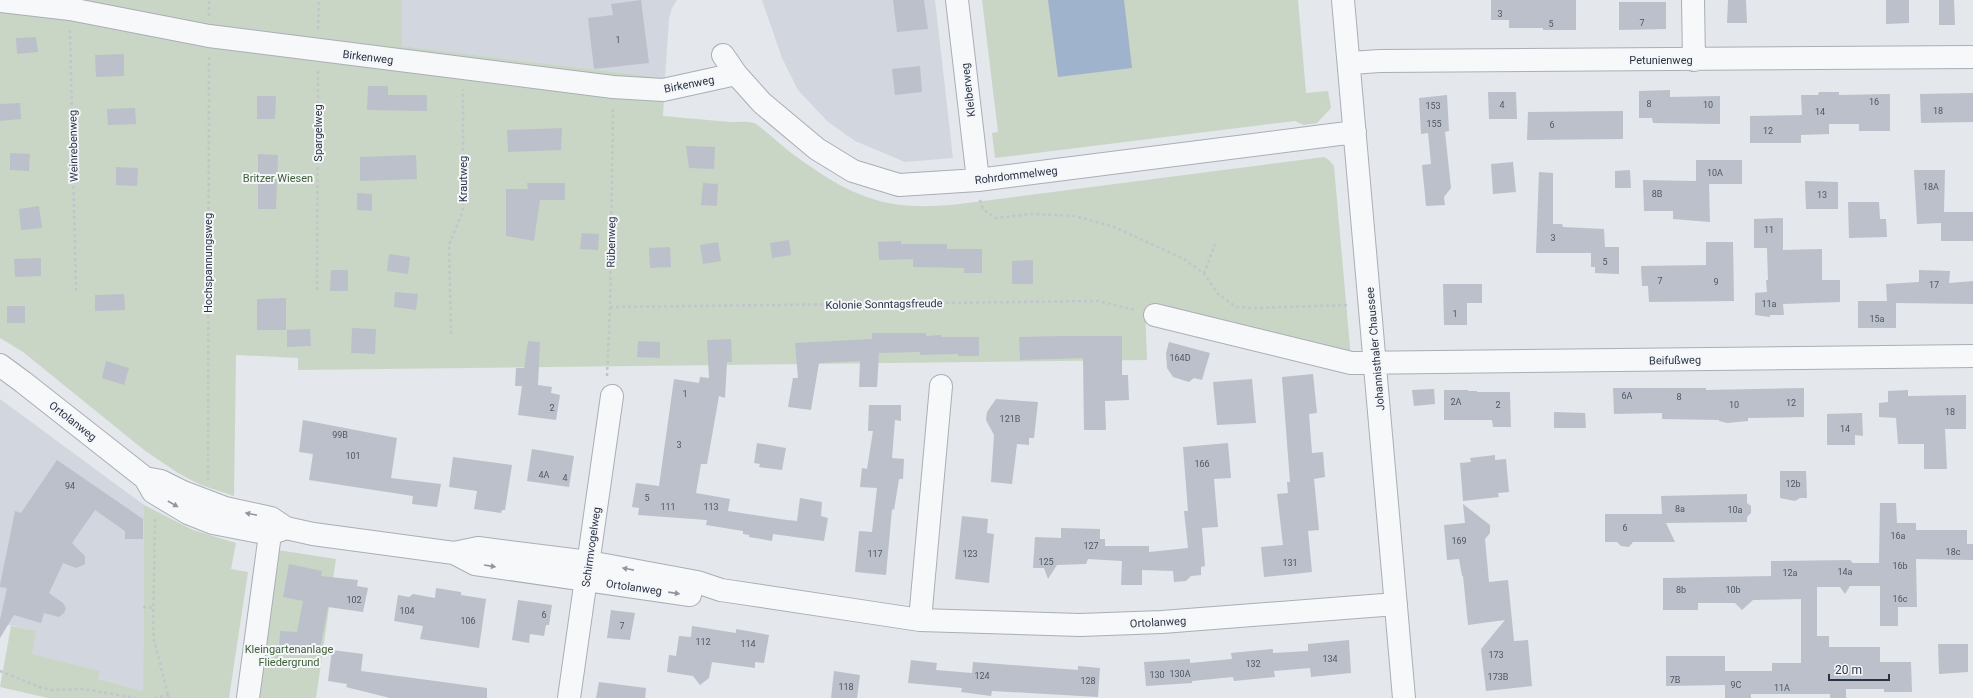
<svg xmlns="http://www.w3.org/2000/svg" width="1973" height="698" font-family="Roboto,sans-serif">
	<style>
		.built { fill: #d2d6de }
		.green { fill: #c9d6c5 }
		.water { fill: #9fb4cc }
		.building { fill: #bbc0ca }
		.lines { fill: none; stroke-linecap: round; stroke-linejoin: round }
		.minor-casing { stroke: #a9aeb7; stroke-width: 24 }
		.path { stroke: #c2c5cb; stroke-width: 2.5; stroke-dasharray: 3 3; stroke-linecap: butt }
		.minor { stroke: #f7f8fa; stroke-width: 22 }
		.oneway { fill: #9196a0 }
		.labels { text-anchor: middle; stroke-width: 4; stroke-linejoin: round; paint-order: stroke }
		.number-label { font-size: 9px; fill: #4f5766 }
		.street-label { font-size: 11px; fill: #2b3445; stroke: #f4f6f9 }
		.park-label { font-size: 11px; fill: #3f6138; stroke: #f4f6f9 }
	</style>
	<rect width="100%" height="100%" fill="#e4e7ec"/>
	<!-- built -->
	<path class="built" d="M 402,0 L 677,0 L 672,8 L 669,18 L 665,78 L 401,46 Z
		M 762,0 L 935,0 L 953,158 L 905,162 L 855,141 L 827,121 L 798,90 L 782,58 Z
		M 0,399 L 144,505 L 143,691 L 98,679 L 99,671 L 31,654 L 35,631 L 0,623 Z"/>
	<!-- green -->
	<path class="green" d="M 0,0 L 402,0 L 402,46 L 665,78 L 663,116 C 685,118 708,120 730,122 C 737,122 747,121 754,123 C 759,125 787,150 794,155 C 853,198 886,212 960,204 L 1324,157 L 1329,160 L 1334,166 L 1351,359 L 1145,308 L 1147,360 L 298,370 L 298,358 L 236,355 L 234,496 L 201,485 L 178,473 L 144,450 L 23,352 L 0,338 Z
		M 982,0 L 1298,0 L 1306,93 L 1328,91 L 1331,108 L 1317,123 L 1304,125 L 1295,121 L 995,158 L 992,133 L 998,132 Z
		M 144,505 L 193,530 L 236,543 L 231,569 L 248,572 L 229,698 L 48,698 L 0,687 L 11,626 L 36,631 L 32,654 L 100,671 L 98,679 L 143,691 Z
		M 271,549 L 336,559 L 316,698 L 249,698 Z"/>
	<!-- water -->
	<path class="water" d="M 1048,0 L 1124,0 L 1132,68 L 1058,77 Z"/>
	<!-- building -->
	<path class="building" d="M 641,0 L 649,63 L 594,69 L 588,18 L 613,15 L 611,4 Z
		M 893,0 L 924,0 L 928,29 L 897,32 Z
		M 1491,0 L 1576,0 L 1576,30 L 1543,30 L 1543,28 L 1509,28 L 1509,20 L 1491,20 Z
		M 1728,0 L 1746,0 L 1747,23 L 1727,23 Z
		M 1886,0 L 1909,0 L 1909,23 L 1886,24 Z
		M 1939,0 L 1954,0 L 1955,25 L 1939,25 Z
		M 1619,2 L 1666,2 L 1666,29 L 1619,30 Z
		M 36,37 L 38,52 L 17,54 L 16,38 Z
		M 124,54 L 124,76 L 96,77 L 95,55 Z
		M 920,66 L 922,92 L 895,95 L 892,69 Z
		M 368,86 L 388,86 L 388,95 L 427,95 L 427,111 L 367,110 Z
		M 1670,90 L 1670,97 L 1720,96 L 1720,124 L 1653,123 L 1652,118 L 1639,118 L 1639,91 Z
		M 1488,92 L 1516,92 L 1517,119 L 1489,119 Z
		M 1819,92 L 1839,92 L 1839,95 L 1890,94 L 1890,131 L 1859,131 L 1859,124 L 1829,124 L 1829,134 L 1801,135 L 1801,143 L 1750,143 L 1750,116 L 1802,115 L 1801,95 L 1818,95 Z
		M 1973,93 L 1973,122 L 1921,123 L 1920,94 Z
		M 1447,95 L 1449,131 L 1445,132 L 1451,188 L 1444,197 L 1445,205 L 1426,206 L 1422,165 L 1431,164 L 1428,133 L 1421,134 L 1419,98 Z
		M 257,96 L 276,96 L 275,119 L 257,119 Z
		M 20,103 L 21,119 L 0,121 L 0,104 Z
		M 135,108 L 136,124 L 108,125 L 107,109 Z
		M 1623,111 L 1623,139 L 1527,140 L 1528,112 Z
		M 562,128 L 561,150 L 508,152 L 507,130 Z
		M 686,146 L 715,147 L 714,169 L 689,168 Z
		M 10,153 L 30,154 L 29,171 L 10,170 Z
		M 258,154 L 278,155 L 276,209 L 258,209 Z
		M 416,155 L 417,179 L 360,181 L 360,157 Z
		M 1696,160 L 1742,160 L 1742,184 L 1709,184 L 1710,222 L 1673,219 L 1673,211 L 1644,211 L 1643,180 L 1696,181 Z
		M 1513,162 L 1516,192 L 1493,194 L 1491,164 Z
		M 116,167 L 138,168 L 137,186 L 116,185 Z
		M 1630,170 L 1631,188 L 1615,188 L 1615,171 Z
		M 1914,170 L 1945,170 L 1944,212 L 1973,212 L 1973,241 L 1941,241 L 1941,223 L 1917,224 Z
		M 1539,172 L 1553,173 L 1553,224 L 1562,224 L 1563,227 L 1604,229 L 1605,247 L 1619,247 L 1619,274 L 1595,273 L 1595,267 L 1591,267 L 1591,253 L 1536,253 Z
		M 1805,181 L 1838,182 L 1838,209 L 1806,209 Z
		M 527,183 L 565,183 L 565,200 L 540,200 L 534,241 L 506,236 L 506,189 L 528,189 Z
		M 703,183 L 718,184 L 717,206 L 701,205 Z
		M 357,193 L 372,194 L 372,211 L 357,210 Z
		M 1848,202 L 1879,202 L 1880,219 L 1886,219 L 1887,237 L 1849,238 Z
		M 39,206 L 42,228 L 21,230 L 19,209 Z
		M 1783,218 L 1783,250 L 1822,249 L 1822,280 L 1840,280 L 1840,302 L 1783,304 L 1784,315 L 1770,315 L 1770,317 L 1755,315 L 1755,293 L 1767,292 L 1766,280 L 1768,280 L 1767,248 L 1754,248 L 1754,219 Z
		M 582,233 L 599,234 L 598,250 L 580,249 Z
		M 789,240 L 791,255 L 772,258 L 770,243 Z
		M 901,241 L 901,244 L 947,244 L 947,249 L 982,249 L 982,273 L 964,273 L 964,268 L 913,267 L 913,259 L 879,260 L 878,242 Z
		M 718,242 L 721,261 L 703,264 L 700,245 Z
		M 1706,242 L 1733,242 L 1734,301 L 1649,302 L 1648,286 L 1642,286 L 1641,266 L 1706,265 Z
		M 670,247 L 671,267 L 650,268 L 649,248 Z
		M 389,254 L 410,257 L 408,274 L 387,271 Z
		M 41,258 L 41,276 L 15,277 L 14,259 Z
		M 1033,260 L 1033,284 L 1012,284 L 1012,261 Z
		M 331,270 L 348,270 L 348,291 L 330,291 Z
		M 1919,270 L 1950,271 L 1949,283 L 1973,281 L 1973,304 L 1896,303 L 1896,328 L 1858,328 L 1858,301 L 1887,301 L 1886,284 L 1919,282 Z
		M 1443,284 L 1482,284 L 1482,303 L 1467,303 L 1467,325 L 1444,325 Z
		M 395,292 L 418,294 L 416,310 L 394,307 Z
		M 124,294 L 125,310 L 95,311 L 95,295 Z
		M 286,298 L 286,330 L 257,330 L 257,299 Z
		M 7,306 L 25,306 L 25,323 L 7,323 Z
		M 352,328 L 376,329 L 375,354 L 351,353 Z
		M 310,329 L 311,346 L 287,347 L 287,330 Z
		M 872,333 L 926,333 L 926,336 L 941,335 L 941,337 L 979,337 L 979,356 L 958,356 L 958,354 L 920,355 L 920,352 L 879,353 L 877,387 L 859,387 L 860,361 L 819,363 L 811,410 L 788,407 L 793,378 L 798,378 L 795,343 L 872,339 Z
		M 1060,336 L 1122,336 L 1122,375 L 1128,375 L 1129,400 L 1105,401 L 1106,430 L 1084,430 L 1083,358 L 1020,360 L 1019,337 Z
		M 731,339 L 732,362 L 727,362 L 725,398 L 719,396 L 707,464 L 701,464 L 696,493 L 730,499 L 728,511 L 787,520 L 797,521 L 800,498 L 822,502 L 821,516 L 828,518 L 824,541 L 773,534 L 772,541 L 749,537 L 749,535 L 743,534 L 743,531 L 706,525 L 707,520 L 638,515 L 639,508 L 632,507 L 636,483 L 659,486 L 674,379 L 699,383 L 700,377 L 709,378 L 707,340 Z
		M 528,341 L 540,342 L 538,385 L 552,387 L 551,393 L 560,395 L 556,420 L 518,415 L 522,386 L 515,386 L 516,368 L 524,368 Z
		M 638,341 L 660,342 L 660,358 L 637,357 Z
		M 1169,342 L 1210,353 L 1202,380 L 1194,378 L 1189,382 L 1173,377 L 1167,368 L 1166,353 Z
		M 106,361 L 129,368 L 124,385 L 102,378 Z
		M 1313,374 L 1317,413 L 1309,414 L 1312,453 L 1323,452 L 1325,477 L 1314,479 L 1319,530 L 1308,531 L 1312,572 L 1264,577 L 1261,547 L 1283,545 L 1277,494 L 1288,493 L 1287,482 L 1290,482 L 1282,377 Z
		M 1252,379 L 1256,423 L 1217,425 L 1213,382 Z
		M 1613,388 L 1706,388 L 1706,390 L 1804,388 L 1804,417 L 1748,418 L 1748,421 L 1727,423 L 1719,421 L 1719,420 L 1662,419 L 1662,413 L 1614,414 Z
		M 1434,389 L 1435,404 L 1414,406 L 1412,390 Z
		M 1444,390 L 1468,390 L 1468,391 L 1477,391 L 1477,392 L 1510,392 L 1511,427 L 1493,427 L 1492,420 L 1444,420 Z
		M 1908,390 L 1908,396 L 1966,395 L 1966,429 L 1945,429 L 1947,469 L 1924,469 L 1924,444 L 1898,444 L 1896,418 L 1879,417 L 1879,403 L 1888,402 L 1888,391 Z
		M 996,399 L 1038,402 L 1034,438 L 1029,438 L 1029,445 L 1017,444 L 1012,484 L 991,482 L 994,435 L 986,420 L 987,412 Z
		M 869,405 L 901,405 L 901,421 L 895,420 L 892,458 L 904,459 L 903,479 L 899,479 L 894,510 L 892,509 L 886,575 L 855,572 L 859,531 L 872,532 L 877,488 L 860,487 L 862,468 L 867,469 L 873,431 L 868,431 Z
		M 1554,412 L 1585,413 L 1586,428 L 1554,428 Z
		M 1862,413 L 1863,436 L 1855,435 L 1855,445 L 1827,445 L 1827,414 Z
		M 303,420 L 397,438 L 391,478 L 441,484 L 437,507 L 412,504 L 413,496 L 309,480 L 313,454 L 299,452 Z
		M 757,443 L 786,448 L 782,470 L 759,467 L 760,464 L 754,463 Z
		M 1228,443 L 1231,478 L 1214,479 L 1218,527 L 1202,528 L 1205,566 L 1201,567 L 1201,575 L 1191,576 L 1186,581 L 1174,582 L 1173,571 L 1142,570 L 1142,585 L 1121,585 L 1122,561 L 1088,559 L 1086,564 L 1057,565 L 1048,579 L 1044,568 L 1033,568 L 1035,537 L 1061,538 L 1061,528 L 1100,529 L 1100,539 L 1105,539 L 1105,546 L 1149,546 L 1149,552 L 1188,548 L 1184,511 L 1188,511 L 1183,447 Z
		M 532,449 L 574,456 L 569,487 L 527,481 Z
		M 1495,455 L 1495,460 L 1506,459 L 1509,492 L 1498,493 L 1499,497 L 1463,501 L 1460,463 L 1471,462 L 1470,458 Z
		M 453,457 L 512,465 L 505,510 L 502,510 L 501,513 L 474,509 L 477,491 L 449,487 Z
		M 57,460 L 143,519 L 143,539 L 125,539 L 125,531 L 95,510 L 72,543 L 85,556 L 85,564 L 76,568 L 63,563 L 49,593 L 63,603 L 66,608 L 64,613 L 59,617 L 44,613 L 41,623 L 14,615 L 0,638 L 0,620 L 7,588 L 0,587 L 0,585 L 15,511 L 21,513 Z
		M 1780,471 L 1806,471 L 1807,498 L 1800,498 L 1795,501 L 1780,498 Z
		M 1747,494 L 1747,503 L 1751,506 L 1751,513 L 1747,517 L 1747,522 L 1666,523 L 1675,542 L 1633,542 L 1629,547 L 1621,546 L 1617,542 L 1605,542 L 1605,514 L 1662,514 L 1661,496 Z
		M 1880,503 L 1896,503 L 1897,523 L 1916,523 L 1916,530 L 1967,530 L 1967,544 L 1973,544 L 1973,560 L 1916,559 L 1917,607 L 1898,607 L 1898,626 L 1880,626 L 1880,586 L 1850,586 L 1845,594 L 1840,587 L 1817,587 L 1817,636 L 1829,636 L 1829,647 L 1880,647 L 1880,662 L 1911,662 L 1912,692 L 1884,692 L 1884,689 L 1846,689 L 1846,698 L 1830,698 L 1830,694 L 1751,694 L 1751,698 L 1725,698 L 1725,680 L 1725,685 L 1666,686 L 1666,656 L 1725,656 L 1725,671 L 1772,671 L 1772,663 L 1801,663 L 1801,599 L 1753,600 L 1742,610 L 1735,603 L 1698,603 L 1698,610 L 1663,610 L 1663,578 L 1771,576 L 1771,561 L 1850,560 L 1853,563 L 1879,563 Z
		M 1463,504 L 1490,525 L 1490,533 L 1485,539 L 1489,582 L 1508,580 L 1514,641 L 1528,640 L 1532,686 L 1486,691 L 1481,649 L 1505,620 L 1468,625 L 1463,576 L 1462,576 L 1459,559 L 1447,560 L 1444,525 L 1465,523 Z
		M 962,516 L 988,519 L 987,533 L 994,534 L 989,583 L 955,579 Z
		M 289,564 L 322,571 L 321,576 L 358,580 L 357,586 L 368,588 L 363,612 L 328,607 L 320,650 L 279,648 L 280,631 L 297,632 L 303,601 L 283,597 Z
		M 436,588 L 461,592 L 461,595 L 486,599 L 479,648 L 420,639 L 423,626 L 394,621 L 398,595 L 409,597 L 413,594 L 435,598 Z
		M 518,600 L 552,605 L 549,625 L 546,625 L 544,636 L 530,634 L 529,643 L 512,640 Z
		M 611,610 L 635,613 L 630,640 L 607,638 Z
		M 692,626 L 736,633 L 736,629 L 769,635 L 764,663 L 755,662 L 755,668 L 712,662 L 709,678 L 700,685 L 693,676 L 667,672 L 669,655 L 676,656 L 679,636 L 691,637 Z
		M 1349,640 L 1351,673 L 1311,677 L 1310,668 L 1274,671 L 1275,677 L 1234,681 L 1233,677 L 1192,681 L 1192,683 L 1146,686 L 1144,662 L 1190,659 L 1190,663 L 1232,659 L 1231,653 L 1273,649 L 1273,653 L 1308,651 L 1308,644 Z
		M 1938,644 L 1968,644 L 1968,672 L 1939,674 Z
		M 332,650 L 363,654 L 361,671 L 487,688 L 487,698 L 390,698 L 346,687 L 347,684 L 328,681 Z
		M 911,660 L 937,663 L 936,670 L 972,673 L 973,662 L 1078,670 L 1078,666 L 1100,668 L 1098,697 L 992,691 L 991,696 L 961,692 L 962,688 L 908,683 Z
		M 834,671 L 860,675 L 857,698 L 831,698 Z
		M 599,682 L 646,688 L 645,698 L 596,698 Z"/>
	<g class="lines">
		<!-- minor casing -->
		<g class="minor-casing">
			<path id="minor" d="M 957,0 L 978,180
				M 1343,0 L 1404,698
				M 1693,0 L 1694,60
				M 0,1 L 70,9 L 209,36 L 613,87 L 663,90 L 736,74
				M 723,55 L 736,74 L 762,103 L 817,149 L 853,171 L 899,185 L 978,180 L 1355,132
				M 1350,63 L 1380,61 L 1973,57
				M 1155,315 L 1351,363 L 1973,356
				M 0,365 L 23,382 L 145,478 L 153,492 L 188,513 L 213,523 L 270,534 L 286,528
				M 145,478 L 161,481 L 183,492 L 225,508 L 271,518 L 286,528 L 313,534 L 454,553 L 478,548 L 589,562 L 697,582 L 721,590 L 920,620 L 1080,625 L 1162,622 L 1396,604
				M 454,553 L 475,564 L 690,595
				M 920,620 L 941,386
				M 248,698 L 270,534
				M 569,698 L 612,396"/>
		</g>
		<!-- path -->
		<path class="path" d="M 209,16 L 209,0
			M 318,29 L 319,0
			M 70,30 L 76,292
			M 980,200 L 983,209 L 995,218 L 1032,214 L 1075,216 L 1114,227 L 1184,259 L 1204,274 L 1218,294 L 1236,307 L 1254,308 L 1349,305
			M 1204,274 L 1215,244
			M 317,290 L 318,70
			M 610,307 L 1098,301 L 1135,310
			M 451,334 L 449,245 L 463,211 L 463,89
			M 607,376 L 610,307 L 613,108
			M 208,480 L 209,57
			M 155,519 L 153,630 L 154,640 L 169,698
			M 143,607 L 154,608
			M 0,671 L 42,688 L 53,690 L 84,689 L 135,698
			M 154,698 L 169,695"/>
		<!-- minor -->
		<use href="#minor" class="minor"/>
	</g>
	<!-- one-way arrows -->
	<defs><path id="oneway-solid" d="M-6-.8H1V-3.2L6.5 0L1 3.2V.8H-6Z"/></defs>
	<g class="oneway">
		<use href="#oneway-solid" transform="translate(173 504) rotate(30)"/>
		<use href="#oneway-solid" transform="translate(251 514) rotate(-169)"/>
		<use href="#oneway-solid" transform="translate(490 566) rotate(9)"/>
		<use href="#oneway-solid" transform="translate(628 569) rotate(-169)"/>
		<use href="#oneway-solid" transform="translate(674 593) rotate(8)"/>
	</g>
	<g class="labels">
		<!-- number labels -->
		<g class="number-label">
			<text x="1500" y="17">3</text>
			<text x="1642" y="26">7</text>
			<text x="1551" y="27">5</text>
			<text x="618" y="43">1</text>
			<text x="1874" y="105">16</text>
			<text x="1649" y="107">8</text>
			<text x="1502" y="108">4</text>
			<text x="1708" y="108">10</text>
			<text x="1433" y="109">153</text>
			<text x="1938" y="114">18</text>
			<text x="1820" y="115">14</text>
			<text x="1434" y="127">155</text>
			<text x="1552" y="128">6</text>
			<text x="1768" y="134">12</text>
			<text x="1715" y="176">10A</text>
			<text x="1931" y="190">18A</text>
			<text x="1657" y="197">8B</text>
			<text x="1822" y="198">13</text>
			<text x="1769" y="233">11</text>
			<text x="1553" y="241">3</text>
			<text x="1605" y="265">5</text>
			<text x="1660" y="284">7</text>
			<text x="1716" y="285">9</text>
			<text x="1934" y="288">17</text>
			<text x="1769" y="307">11a</text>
			<text x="1455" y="317">1</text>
			<text x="1877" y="322">15a</text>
			<text x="1180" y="361">164D</text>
			<text x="685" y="397">1</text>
			<text x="1627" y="399">6A</text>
			<text x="1679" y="400">8</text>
			<text x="1456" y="405">2A</text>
			<text x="1791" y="406">12</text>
			<text x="1498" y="408">2</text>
			<text x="1734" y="408">10</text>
			<text x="552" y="411">2</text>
			<text x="1950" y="415">18</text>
			<text x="1010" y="422">121B</text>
			<text x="1845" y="432">14</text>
			<text x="340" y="438">99B</text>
			<text x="679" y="448">3</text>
			<text x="353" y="459">101</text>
			<text x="1202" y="467">166</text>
			<text x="544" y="478">4A</text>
			<text x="565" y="481">4</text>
			<text x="1793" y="487">12b</text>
			<text x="70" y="489">94</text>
			<text x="647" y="501">5</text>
			<text x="668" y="510">111</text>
			<text x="711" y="510">113</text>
			<text x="1680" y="512">8a</text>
			<text x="1735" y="513">10a</text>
			<text x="1625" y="531">6</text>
			<text x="1898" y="539">16a</text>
			<text x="1459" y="544">169</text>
			<text x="1091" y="549">127</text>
			<text x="1953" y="555">18c</text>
			<text x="875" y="557">117</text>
			<text x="970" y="557">123</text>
			<text x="1046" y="565">125</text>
			<text x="1290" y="566">131</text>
			<text x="1900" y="569">16b</text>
			<text x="1845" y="575">14a</text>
			<text x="1790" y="576">12a</text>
			<text x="1681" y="593">8b</text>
			<text x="1733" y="593">10b</text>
			<text x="1900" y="602">16c</text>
			<text x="354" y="603">102</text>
			<text x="407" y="614">104</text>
			<text x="544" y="618">6</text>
			<text x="468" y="624">106</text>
			<text x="622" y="629">7</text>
			<text x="703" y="645">112</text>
			<text x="748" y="647">114</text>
			<text x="1496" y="658">173</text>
			<text x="1330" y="662">134</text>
			<text x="1253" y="667">132</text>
			<text x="1180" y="677">130A</text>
			<text x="1157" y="678">130</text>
			<text x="982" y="679">124</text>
			<text x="1498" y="680">173B</text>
			<text x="1675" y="683">7B</text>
			<text x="1088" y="684">128</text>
			<text x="1736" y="688">9C</text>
			<text x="846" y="690">118</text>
			<text x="1782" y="691">11A</text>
		</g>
		<!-- street labels -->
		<g class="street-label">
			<text transform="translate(368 57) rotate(7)" y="4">Birkenweg</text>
			<text x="1661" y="64">Petunienweg</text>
			<text transform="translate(689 84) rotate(-11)" y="4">Birkenweg</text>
			<text transform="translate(968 90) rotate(-97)" y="4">Kleiberweg</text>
			<text transform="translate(318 133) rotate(-90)" y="4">Spargelweg</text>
			<text transform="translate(73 146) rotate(-91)" y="4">Weinrebenweg</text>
			<text transform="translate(1016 175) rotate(-7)" y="4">Rohrdommelweg</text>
			<text transform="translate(463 179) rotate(-90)" y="4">Krautweg</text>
			<text transform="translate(611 242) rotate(-89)" y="4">Rübenweg</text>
			<text transform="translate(208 263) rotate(-90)" y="4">Hochspannungsweg</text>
			<text transform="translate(884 304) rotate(-1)" y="4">Kolonie Sonntagsfreude</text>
			<text transform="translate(1375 349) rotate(-95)" y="4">Johannisthaler Chaussee</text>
			<text transform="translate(1675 360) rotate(-1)" y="4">Beifußweg</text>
			<text transform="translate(73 421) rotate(38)" y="4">Ortolanweg</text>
			<text transform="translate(591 547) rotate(-82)" y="4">Schirmvogelweg</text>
			<text transform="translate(634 587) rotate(8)" y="4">Ortolanweg</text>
			<text transform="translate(1158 622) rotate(-3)" y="4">Ortolanweg</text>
		</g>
		<!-- park labels -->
		<g class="park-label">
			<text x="278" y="182">Britzer Wiesen</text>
			<text x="289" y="653">Kleingartenanlage<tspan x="289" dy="13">Fliedergrund</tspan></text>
		</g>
	</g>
	<!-- scale -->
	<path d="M1829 674v6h60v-6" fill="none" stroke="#2b3445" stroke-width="2"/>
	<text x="1835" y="674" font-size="12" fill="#2b3445" stroke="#f4f6f9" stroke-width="3" paint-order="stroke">20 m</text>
</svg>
